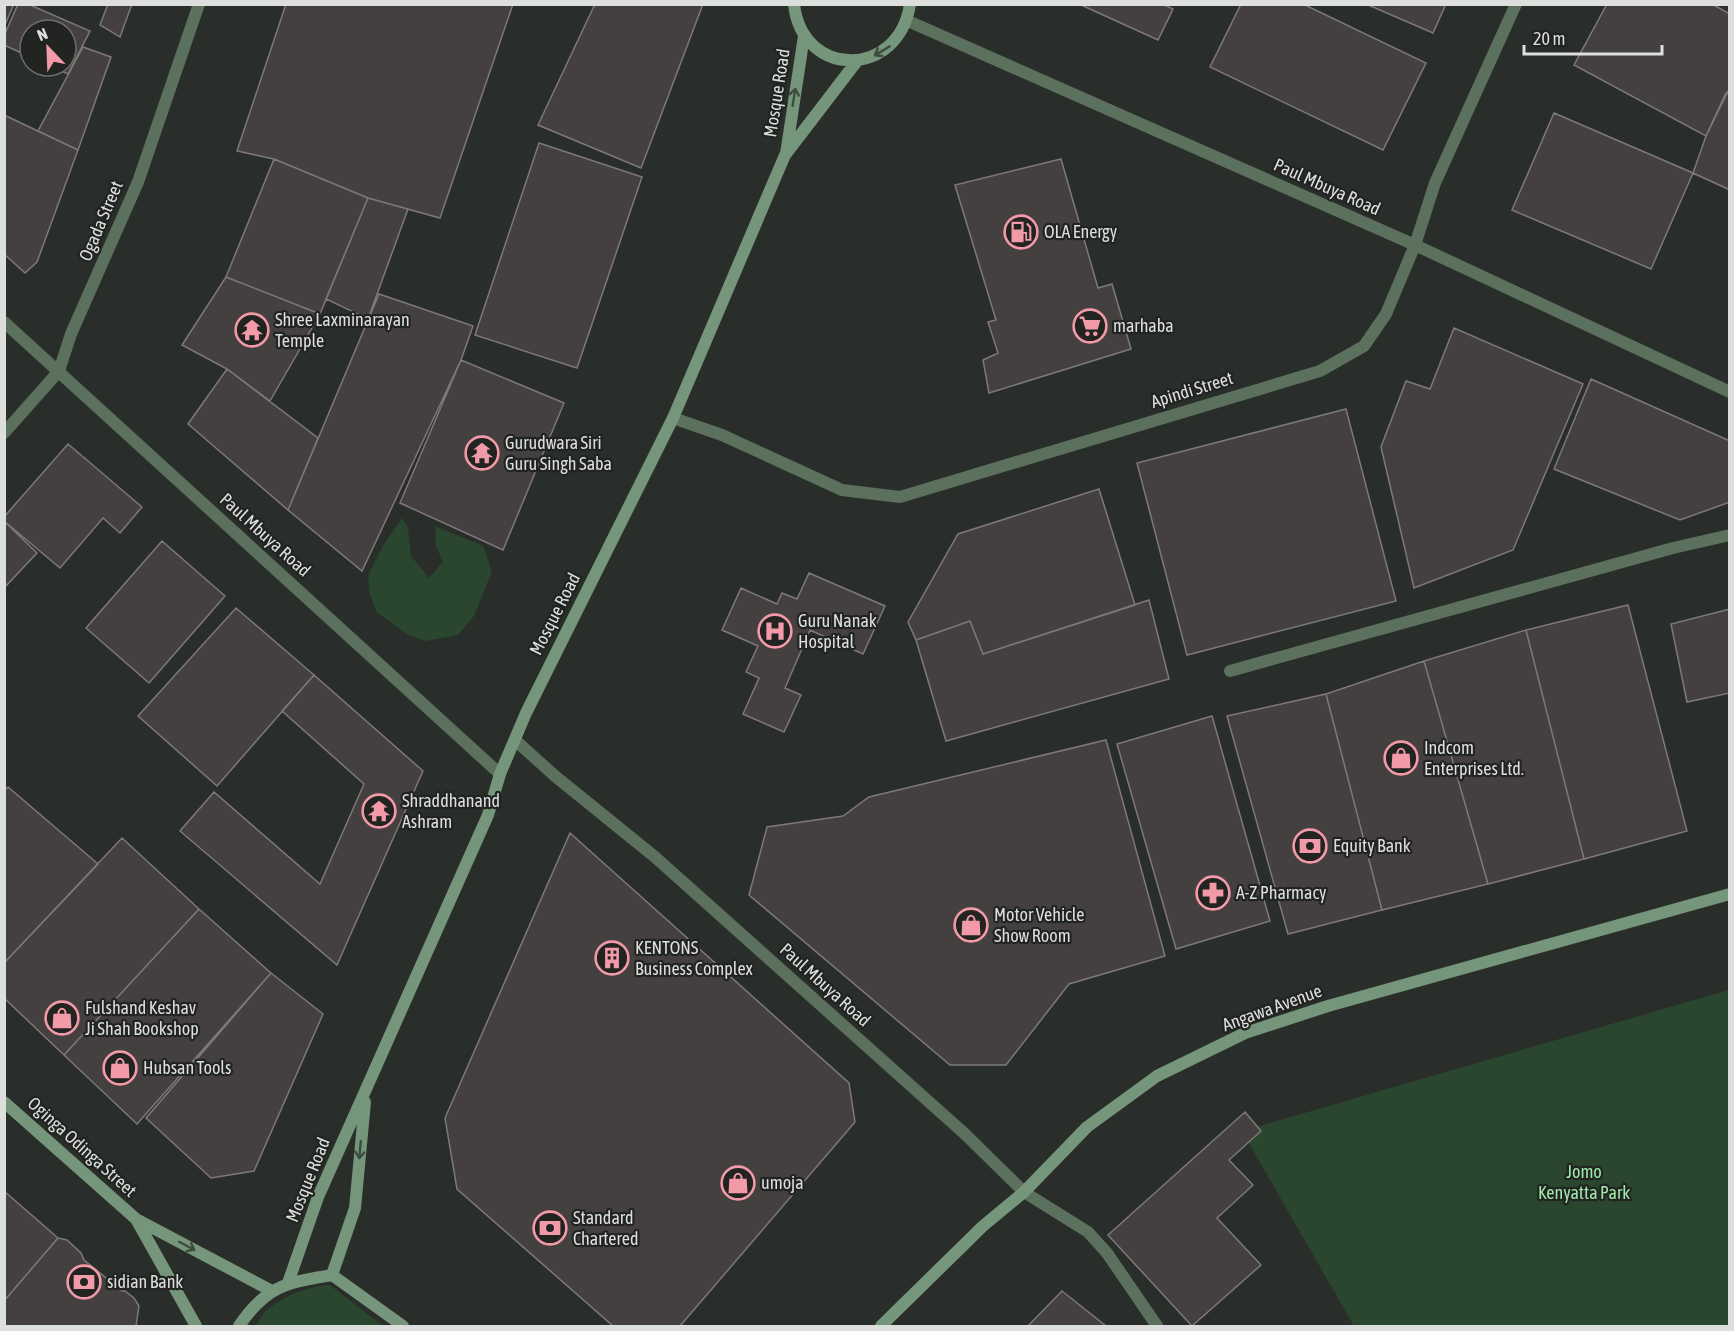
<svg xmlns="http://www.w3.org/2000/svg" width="1734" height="1331" font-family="'Asap Condensed',sans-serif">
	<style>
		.green { fill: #2a462f }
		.building { fill: #454040; stroke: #7e7879; stroke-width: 1.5 }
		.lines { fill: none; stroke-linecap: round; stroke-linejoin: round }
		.service { stroke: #5c705e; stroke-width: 12 }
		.pedestrian { stroke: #5c705e; stroke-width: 12 }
		.minor { stroke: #5c705e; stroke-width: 12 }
		.secondary { stroke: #75967a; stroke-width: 12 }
		.oneway { stroke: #3e4c40 }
		.labels { text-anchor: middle; stroke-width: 4.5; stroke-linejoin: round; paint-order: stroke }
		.street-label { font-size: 18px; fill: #dddfdd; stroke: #212421 }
		.poi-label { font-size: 18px; fill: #dddfdd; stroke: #212421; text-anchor: start }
		.park-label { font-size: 18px; fill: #9fe8aa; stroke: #212421 }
	</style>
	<rect width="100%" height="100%" fill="#2a2e2b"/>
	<!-- green -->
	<path class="green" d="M 402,518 L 408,528 L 411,556 L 429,578 L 443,562 L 436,546 L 435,526 L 483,546 L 492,571 L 474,616 L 458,635 L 425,641 L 407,634 L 377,612 L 370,595 L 368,575 L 384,544 Z
		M 1729,990 L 1729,1326 L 1354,1326 L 1242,1131 Z
		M 330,1285 L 383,1326 L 256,1326 C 259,1321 262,1314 267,1310 C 283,1296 309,1286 330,1285 Z"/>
	<!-- building -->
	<path class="building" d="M 4,4 L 14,4 L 4,27 Z
		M 18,4 L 28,4 L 90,31 L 68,74 L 51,66 L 66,66 L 66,30 L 30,30 L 30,57 L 4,45 L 4,36 Z
		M 108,4 L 132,4 L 120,37 L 100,25 Z
		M 286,4 L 513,4 L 440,218 L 368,198 L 274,159 L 237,151 Z
		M 595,4 L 703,4 L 641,168 L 538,125 Z
		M 1079,4 L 1163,4 L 1173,9 L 1158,40 Z
		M 1241,4 L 1303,4 L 1426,63 L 1383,150 L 1210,67 Z
		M 1366,4 L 1446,4 L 1433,33 Z
		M 1607,4 L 1712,4 L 1730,14 L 1730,87 L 1706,136 L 1574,65 Z
		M 83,47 L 111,57 L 78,150 L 38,131 Z
		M 1726,93 L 1730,94 L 1730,190 L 1693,173 L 1706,136 Z
		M 1554,113 L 1693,173 L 1651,269 L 1512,210 Z
		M 4,115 L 78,150 L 37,262 L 25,273 L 4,254 Z
		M 539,143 L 642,177 L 577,368 L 475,335 Z
		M 274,159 L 368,198 L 320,314 L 226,277 Z
		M 1061,159 L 1098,288 L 1112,284 L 1131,349 L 989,393 L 983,360 L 998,353 L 988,322 L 996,320 L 955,185 Z
		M 368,198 L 408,209 L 368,319 L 326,299 Z
		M 226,277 L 320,314 L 270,401 L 227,369 L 182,345 Z
		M 379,294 L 473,326 L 461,360 L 362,571 L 288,510 Z
		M 1454,328 L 1583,384 L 1513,550 L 1414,588 L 1381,447 L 1406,381 L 1430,389 Z
		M 461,360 L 564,403 L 503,550 L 400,503 Z
		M 227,369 L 318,438 L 288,510 L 188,424 Z
		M 1591,379 L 1730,441 L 1730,502 L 1680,520 L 1554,469 Z
		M 1346,409 L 1396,601 L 1187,655 L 1137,463 Z
		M 68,444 L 142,507 L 120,533 L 103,518 L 60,568 L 4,521 L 4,517 Z
		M 1099,489 L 1135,605 L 983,654 L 970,621 L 916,640 L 908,622 L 958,534 Z
		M 4,521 L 37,553 L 4,588 Z
		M 162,541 L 225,596 L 149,683 L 86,628 Z
		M 809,573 L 885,606 L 863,654 L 810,630 L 785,688 L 801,695 L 784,732 L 743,714 L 759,678 L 746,672 L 758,646 L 722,630 L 741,588 L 777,604 L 782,593 L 797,599 Z
		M 1149,600 L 1169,679 L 946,741 L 916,640 L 970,621 L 983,654 Z
		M 1628,605 L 1687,831 L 1584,859 L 1526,630 Z
		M 236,608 L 314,675 L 217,786 L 138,716 Z
		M 1730,609 L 1730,693 L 1687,702 L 1671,624 Z
		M 1526,630 L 1584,859 L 1488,884 L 1424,661 Z
		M 1424,661 L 1488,884 L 1382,910 L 1326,694 Z
		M 314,675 L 423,771 L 337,965 L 180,831 L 214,792 L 320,884 L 364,784 L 282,711 Z
		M 1326,694 L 1382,910 L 1288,934 L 1227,716 Z
		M 1212,716 L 1270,921 L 1176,949 L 1117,744 Z
		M 1106,740 L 1165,956 L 1069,984 L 1006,1065 L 950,1065 L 749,895 L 767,827 L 843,816 L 869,797 Z
		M 8,787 L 98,864 L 4,963 L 4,791 Z
		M 570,833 L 849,1083 L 855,1122 L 680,1326 L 613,1326 L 457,1189 L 445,1118 Z
		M 122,838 L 199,909 L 64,1055 L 4,998 L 4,963 Z
		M 199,909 L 271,973 L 137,1124 L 64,1055 Z
		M 271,973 L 323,1014 L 254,1171 L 211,1178 L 146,1118 Z
		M 1245,1112 L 1261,1131 L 1229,1160 L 1253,1185 L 1217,1218 L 1261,1265 L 1192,1326 L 1108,1235 Z
		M 4,1191 L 58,1238 L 4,1301 Z
		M 58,1238 L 67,1240 L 81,1253 L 84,1260 L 122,1291 L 125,1291 L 134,1298 L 139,1306 L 136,1326 L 4,1326 L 4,1301 Z
		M 1062,1291 L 1106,1326 L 1028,1326 Z"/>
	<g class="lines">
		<!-- service -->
		<path class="service" d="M 1230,671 L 1673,548 L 1730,535"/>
		<!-- pedestrian -->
		<path class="pedestrian" d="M 1024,1192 L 1088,1232 L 1107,1253 L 1157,1326"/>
		<!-- minor -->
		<path class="minor" d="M 908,21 L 1415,245 L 1730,392
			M 4,322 L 500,774
			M 673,418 L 722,435 L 842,490 L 900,497 L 1320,371 L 1364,346 L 1386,314 L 1415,245 L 1435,183 L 1516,4
			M 4,433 L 59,371 L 71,334 L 138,182 L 199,4
			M 515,740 L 555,776 L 655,857 L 965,1134 L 1024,1192"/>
		<!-- secondary -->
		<path class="secondary" d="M 794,4 C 802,79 899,79 910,4
			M 786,154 L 804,36
			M 4,1102 L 136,1219 L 272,1291
			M 136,1219 L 196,1326
			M 332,1275 L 355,1208 L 365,1102
			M 288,1283 L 318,1197 L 488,815 L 500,774 L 526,713 L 673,418 L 785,155 L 857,61
			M 239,1326 C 267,1285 286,1283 332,1275 L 403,1326
			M 881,1326 L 983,1226 L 1024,1192 L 1087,1127 L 1157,1076 L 1245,1033 L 1328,1006 L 1730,894"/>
	</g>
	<!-- one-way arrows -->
	<defs><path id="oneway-shaft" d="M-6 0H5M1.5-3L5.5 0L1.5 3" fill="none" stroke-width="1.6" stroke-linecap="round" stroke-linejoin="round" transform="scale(1.5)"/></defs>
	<g class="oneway">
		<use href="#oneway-shaft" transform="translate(882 51) rotate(149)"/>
		<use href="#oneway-shaft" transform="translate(794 97) rotate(-81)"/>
		<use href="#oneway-shaft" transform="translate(360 1150) rotate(95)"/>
		<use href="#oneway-shaft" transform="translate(187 1246) rotate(28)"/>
	</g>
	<!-- icons -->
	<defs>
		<g id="fuel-ring" transform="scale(1.725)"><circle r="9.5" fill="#212421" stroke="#f39aa8" stroke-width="1.5"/><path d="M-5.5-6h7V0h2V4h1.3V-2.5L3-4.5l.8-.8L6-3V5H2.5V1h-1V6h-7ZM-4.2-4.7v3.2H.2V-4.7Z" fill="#f39aa8"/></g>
		<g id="supermarket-ring" transform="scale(1.725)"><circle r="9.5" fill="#212421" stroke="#f39aa8" stroke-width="1.5"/><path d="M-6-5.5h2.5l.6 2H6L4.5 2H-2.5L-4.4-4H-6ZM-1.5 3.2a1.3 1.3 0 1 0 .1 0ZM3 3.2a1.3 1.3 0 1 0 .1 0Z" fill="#f39aa8"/></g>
		<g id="temple-ring" transform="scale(1.725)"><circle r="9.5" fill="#212421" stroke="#f39aa8" stroke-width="1.5"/><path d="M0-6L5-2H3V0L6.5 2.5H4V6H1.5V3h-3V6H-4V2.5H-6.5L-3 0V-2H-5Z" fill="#f39aa8"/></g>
		<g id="hospital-ring" transform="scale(1.725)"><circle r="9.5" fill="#212421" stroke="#f39aa8" stroke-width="1.5"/><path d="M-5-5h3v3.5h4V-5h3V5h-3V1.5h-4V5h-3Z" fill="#f39aa8"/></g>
		<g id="shop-ring" transform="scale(1.725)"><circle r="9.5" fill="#212421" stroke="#f39aa8" stroke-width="1.5"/><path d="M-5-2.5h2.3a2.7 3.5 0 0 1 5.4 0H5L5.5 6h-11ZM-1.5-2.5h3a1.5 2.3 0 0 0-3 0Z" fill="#f39aa8"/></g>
		<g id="bank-ring" transform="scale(1.725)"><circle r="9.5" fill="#212421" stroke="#f39aa8" stroke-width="1.5"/><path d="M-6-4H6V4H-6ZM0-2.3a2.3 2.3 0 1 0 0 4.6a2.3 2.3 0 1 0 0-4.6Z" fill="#f39aa8"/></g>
		<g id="pharmacy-ring" transform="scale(1.725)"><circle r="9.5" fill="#212421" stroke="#f39aa8" stroke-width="1.5"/><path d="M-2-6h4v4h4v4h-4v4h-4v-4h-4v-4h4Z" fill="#f39aa8"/></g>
		<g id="building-ring" transform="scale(1.725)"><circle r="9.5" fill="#212421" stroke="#f39aa8" stroke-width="1.5"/><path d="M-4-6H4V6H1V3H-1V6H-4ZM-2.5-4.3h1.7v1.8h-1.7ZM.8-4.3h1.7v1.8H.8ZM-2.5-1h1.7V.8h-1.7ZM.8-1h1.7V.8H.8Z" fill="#f39aa8"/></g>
	</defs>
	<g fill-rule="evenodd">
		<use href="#fuel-ring" x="1021" y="232"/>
		<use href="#supermarket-ring" x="1090" y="326"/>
		<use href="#temple-ring" x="252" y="330"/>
		<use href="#temple-ring" x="482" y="453"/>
		<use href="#hospital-ring" x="775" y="631"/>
		<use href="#shop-ring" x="1401" y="758"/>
		<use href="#temple-ring" x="379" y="811"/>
		<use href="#bank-ring" x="1310" y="846"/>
		<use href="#pharmacy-ring" x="1213" y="893"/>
		<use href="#shop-ring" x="971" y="925"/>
		<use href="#building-ring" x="612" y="958"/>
		<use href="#shop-ring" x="62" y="1018"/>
		<use href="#shop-ring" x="120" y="1068"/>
		<use href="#shop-ring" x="738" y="1183"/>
		<use href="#bank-ring" x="550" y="1228"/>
		<use href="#bank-ring" x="84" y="1282"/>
	</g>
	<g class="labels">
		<!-- street labels -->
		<g class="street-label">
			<text transform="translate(777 93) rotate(-81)" y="6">Mosque Road</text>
			<text transform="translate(1327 187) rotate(24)" y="6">Paul Mbuya Road</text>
			<text transform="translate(101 221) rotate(-67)" y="6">Ogada Street</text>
			<text transform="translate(1192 390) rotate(-17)" y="6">Apindi Street</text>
			<text transform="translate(265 535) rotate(42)" y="6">Paul Mbuya Road</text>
			<text transform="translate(555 614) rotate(-63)" y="6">Mosque Road</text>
			<text transform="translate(825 985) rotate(42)" y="6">Paul Mbuya Road</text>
			<text transform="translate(1272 1008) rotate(-20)" y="6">Angawa Avenue</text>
			<text transform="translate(82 1147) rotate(42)" y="6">Oginga Odinga Street</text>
			<text transform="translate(308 1180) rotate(-68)" y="6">Mosque Road</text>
		</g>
		<!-- poi labels -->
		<g class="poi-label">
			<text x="1044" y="238">OLA Energy</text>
			<text x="275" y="326">Shree Laxminarayan<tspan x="275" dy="21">Temple</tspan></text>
			<text x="1113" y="332">marhaba</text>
			<text x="505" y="449">Gurudwara Siri<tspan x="505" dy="21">Guru Singh Saba</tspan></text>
			<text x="798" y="627">Guru Nanak<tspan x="798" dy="21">Hospital</tspan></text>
			<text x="1424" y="754">Indcom<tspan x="1424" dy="21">Enterprises Ltd.</tspan></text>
			<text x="402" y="807">Shraddhanand<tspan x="402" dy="21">Ashram</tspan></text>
			<text x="1333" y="852">Equity Bank</text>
			<text x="1236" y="899">A-Z Pharmacy</text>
			<text x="994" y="921">Motor Vehicle<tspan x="994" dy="21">Show Room</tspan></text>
			<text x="635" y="954">KENTONS<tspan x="635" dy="21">Business Complex</tspan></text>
			<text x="85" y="1014">Fulshand Keshav<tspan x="85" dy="21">Ji Shah Bookshop</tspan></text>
			<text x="143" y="1074">Hubsan Tools</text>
			<text x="761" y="1189">umoja</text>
			<text x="573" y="1224">Standard<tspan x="573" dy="21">Chartered</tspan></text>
			<text x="107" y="1288">sidian Bank</text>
		</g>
		<!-- park labels -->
		<g class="park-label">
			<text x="1584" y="1178">Jomo<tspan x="1584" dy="21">Kenyatta Park</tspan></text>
		</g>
	</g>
	<!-- border -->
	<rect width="1734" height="1331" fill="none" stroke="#dddfdd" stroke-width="12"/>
	<!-- north arrow -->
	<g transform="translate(48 48) rotate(337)"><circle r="28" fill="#212421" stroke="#6c6f6c" stroke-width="1.5"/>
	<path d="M0-4.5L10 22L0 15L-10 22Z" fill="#f39aa8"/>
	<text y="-9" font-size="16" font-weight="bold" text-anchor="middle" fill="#dddfdd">N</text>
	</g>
	<!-- scale -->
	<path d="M1524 45v9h138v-9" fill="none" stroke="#dddfdd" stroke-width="3"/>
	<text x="1533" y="45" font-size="18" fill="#dddfdd" stroke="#212421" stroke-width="4.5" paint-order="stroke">20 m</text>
</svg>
